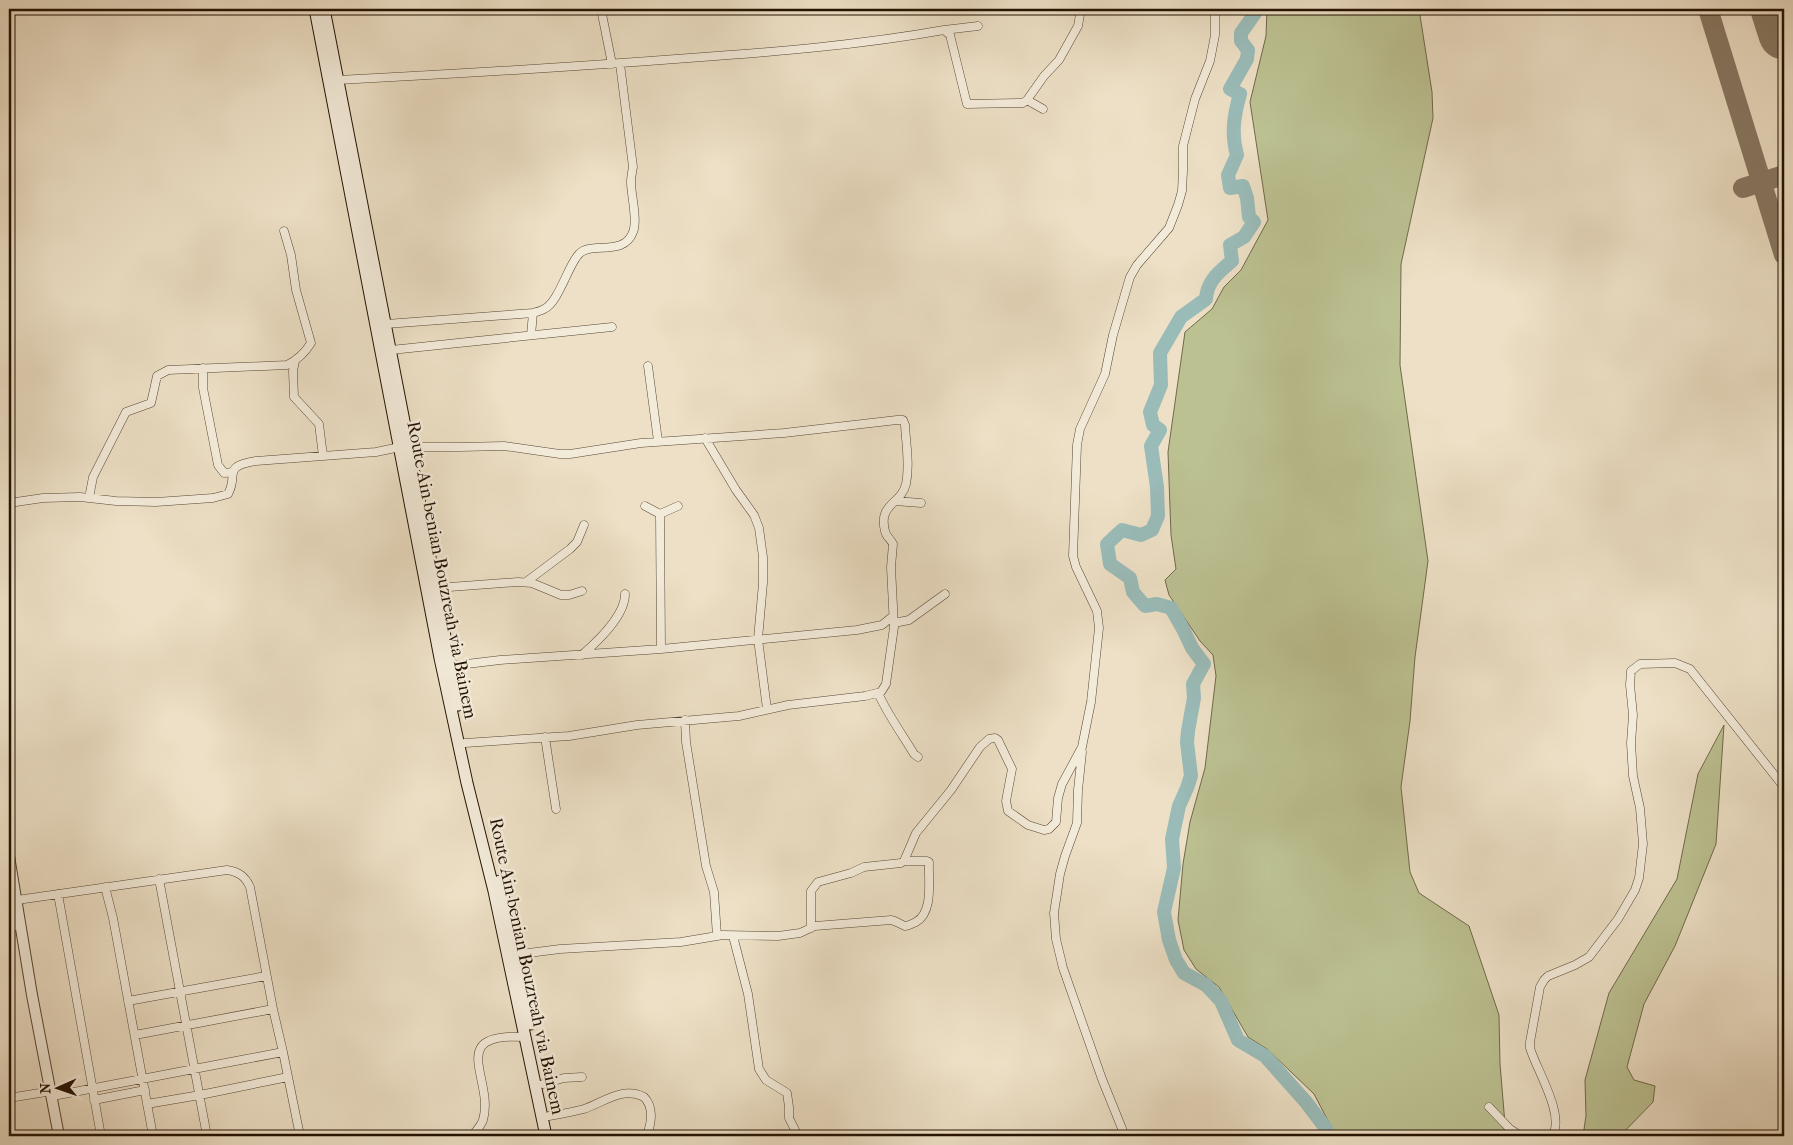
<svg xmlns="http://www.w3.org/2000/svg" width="1793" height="1145" font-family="'IM FELL French Canon',serif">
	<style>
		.green { fill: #bcc192; stroke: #706a4a }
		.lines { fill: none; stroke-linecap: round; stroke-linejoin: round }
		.river { stroke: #9abcb9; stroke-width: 14 }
		.taxiway { stroke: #887964; stroke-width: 20 }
		.runway { stroke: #887964; stroke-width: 51 }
		.minor-casing { stroke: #564633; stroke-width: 9 }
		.tertiary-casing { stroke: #564633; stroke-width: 12 }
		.secondary-casing { stroke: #231202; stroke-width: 13 }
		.minor { stroke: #f3ebda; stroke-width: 8 }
		.tertiary { stroke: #f3ebda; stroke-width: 10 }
		.secondary { stroke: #f3ebda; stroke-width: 11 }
		.labels { text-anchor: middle; stroke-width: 5; stroke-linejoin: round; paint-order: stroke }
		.street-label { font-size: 18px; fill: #231202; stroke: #f3ebda }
	</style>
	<rect width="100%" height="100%" fill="#ede0c6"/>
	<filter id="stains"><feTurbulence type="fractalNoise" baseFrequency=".004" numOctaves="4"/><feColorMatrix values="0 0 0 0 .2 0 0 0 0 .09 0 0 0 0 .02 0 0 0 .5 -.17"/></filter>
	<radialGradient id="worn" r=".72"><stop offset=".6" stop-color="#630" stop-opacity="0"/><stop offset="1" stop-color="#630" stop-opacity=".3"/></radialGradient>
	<!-- green -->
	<path class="green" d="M 1267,9 L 1419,9 L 1432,92 L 1433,118 L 1401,264 L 1400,365 L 1428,561 L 1415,657 L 1410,721 L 1401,787 L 1410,872 L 1419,893 L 1469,926 L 1499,1015 L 1500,1064 L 1506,1136 L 1336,1136 L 1314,1094 L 1267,1049 L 1248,1037 L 1219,987 L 1196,969 L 1184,950 L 1178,920 L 1183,864 L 1190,822 L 1205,768 L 1216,676 L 1213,655 L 1200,641 L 1169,595 L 1165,580 L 1176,569 L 1171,535 L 1168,452 L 1185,332 L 1212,309 L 1224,287 L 1241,270 L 1268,220 L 1250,102 L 1266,36 Z
		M 1724,725 L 1716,844 L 1675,946 L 1644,1004 L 1627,1067 L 1634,1080 L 1655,1086 L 1653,1102 L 1620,1136 L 1583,1136 L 1586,1116 L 1585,1080 L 1609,993 L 1677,879 L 1698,774 Z"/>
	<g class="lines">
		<!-- river -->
		<path class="river" d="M 1258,9 L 1241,33 L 1241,41 L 1248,50 L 1247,59 L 1230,89 L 1240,94 C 1234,115 1231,134 1237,155 L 1228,175 L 1230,188 L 1243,186 L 1247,198 L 1249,217 L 1254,222 L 1244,237 L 1230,245 L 1232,261 C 1219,272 1207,281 1206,299 L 1181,317 L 1160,353 L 1161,385 L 1150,412 L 1153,425 L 1160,430 L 1151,446 L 1157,487 L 1158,516 L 1152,530 L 1141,535 L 1122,530 L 1107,544 L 1110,564 L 1130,578 L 1133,592 L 1145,606 L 1157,604 L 1171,608 L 1183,629 L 1192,648 L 1204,664 L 1193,684 L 1194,698 L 1188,731 L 1187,742 L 1191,776 L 1187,788 L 1179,806 L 1172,839 L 1174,868 L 1164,912 L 1169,940 L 1176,960 L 1184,973 L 1206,985 L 1221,1001 L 1238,1040 L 1265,1056 L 1306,1102 L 1327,1130 L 1328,1136"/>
		<!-- taxiway -->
		<path class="taxiway" d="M 1708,9 L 1784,255
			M 1743,188 L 1784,175"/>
		<!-- runway -->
		<path class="runway" d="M 1776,9 L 1784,34"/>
		<!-- minor casing -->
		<g class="minor-casing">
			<path id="minor" d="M 601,9 L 612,64
				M 944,30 L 978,26
				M 338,80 C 455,74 572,67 689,58 C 774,52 860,45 944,30 L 950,35 L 967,104 L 1023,103 L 1027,100 L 1044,76 L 1059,60 L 1078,26 L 1081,9
				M 1027,100 L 1043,109
				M 386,324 L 533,313
				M 531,335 L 533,313 C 536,312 541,311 544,309 C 559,302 568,265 579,254 C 591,241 624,257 633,232 C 638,220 631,195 631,182 C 631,177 632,172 633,167 L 620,64
				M 391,350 L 612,327
				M 295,361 L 293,371 L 294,397 L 319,424 L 323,456
				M 648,366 L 658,441
				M 203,368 L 203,388 L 218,465 L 224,473 L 233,472
				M 705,438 L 736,490 L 754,515 L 759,528 L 763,557 L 763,583 L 758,639 L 767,709
				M 89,498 L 93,477 L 126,412 L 151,403 L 157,376 L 168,370 L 287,365 C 297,360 305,353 311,343 L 296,290 L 291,255 L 284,231
				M 895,501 L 921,503
				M 9,503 L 43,498 L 80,497 L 116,501 L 156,502 L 213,498 L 228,494 C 239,474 221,467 256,461 L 376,452 L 400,447 L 459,447 L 504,446 L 560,454 L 570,454 L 641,443 L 784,433 L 897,420 L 903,420 L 905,425 C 906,444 910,465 906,484 C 901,505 878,503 885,531 C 886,537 891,539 893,544 L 891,567 L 894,627 L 886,684 L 881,692 L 865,696 L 788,705 L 739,716 L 637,725 L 569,736 L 465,743
				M 645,506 L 660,514 L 678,506
				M 660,514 L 661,649
				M 526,582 L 570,549 L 577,542 L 584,525
				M 436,588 L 518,582 L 532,583 L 561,595 L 569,595 L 582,591
				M 894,623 L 909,620 L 945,594
				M 582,655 C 598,641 625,616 625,594
				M 450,666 L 500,660 L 661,649 L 857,630 L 882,625 L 893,616
				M 878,693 C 888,715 902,734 914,754 L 918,757
				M 685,720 L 686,742 L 706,866 L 714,892 L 717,936
				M 545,737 L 556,809
				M 1082,752 L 1078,790 L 1077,823 L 1065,856 L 1060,874 L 1054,913 L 1056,939 L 1063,968 L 1102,1079 L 1125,1136
				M 159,879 L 207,1136
				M 105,887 L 113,918 L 153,1136
				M 58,894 L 101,1136
				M 17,900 L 227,870 C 239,872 245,876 250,887 L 273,1009 L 283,1052
				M 9,927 L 21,925
				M 811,928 L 811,891 L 818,882 L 851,873 L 864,867 L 901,863 L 904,861 L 916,833 L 951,790 L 980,747 L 989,739 L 995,738 L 998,740 L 1012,769 L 1006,801 L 1008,811 L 1028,825 L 1044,830 L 1049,829 L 1056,822 L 1058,798 L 1062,784 L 1082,747 L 1091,702 L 1099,628 L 1097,611 L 1076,567 L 1073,556 L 1077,445 L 1080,429 L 1105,374 L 1113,335 L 1130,277 L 1137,265 L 1169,228 L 1178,205 L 1182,191 L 1183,171 L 1183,146 L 1195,99 L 1210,61 L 1215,35 L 1215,9
				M 733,936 L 748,994 L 759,1069 L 766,1080 L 787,1093 L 789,1107 L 789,1118 L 798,1136
				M 513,955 L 560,949 L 681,942 L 723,935 L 778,936 L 800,933 L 815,926 L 891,920 C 896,921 900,924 905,926 C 909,926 913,923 916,922 C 934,912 928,879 929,862 L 927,861 L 904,861
				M 128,1001 L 266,976
				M 135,1035 L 273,1009
				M 543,1084 L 564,1078 L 582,1077
				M 53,1096 L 283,1052 L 300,1136
				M 9,1098 L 52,1091
				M 94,1100 L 145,1090
				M 147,1104 L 200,1095 L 288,1077
				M 1489,1107 L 1510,1129 L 1521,1136
				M 549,1116 C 561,1114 573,1112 584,1109 C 604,1102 623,1086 644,1097 C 654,1107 652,1124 646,1136
				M 472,1136 C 476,1131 481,1126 483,1120 C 495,1079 444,1032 526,1037
				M 1552,1136 C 1566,1116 1536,1069 1530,1048 L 1530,1042 L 1540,987 L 1544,980 L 1548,976 L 1575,965 L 1589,957 L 1618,919 L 1635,890 L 1639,878 L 1643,844 L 1640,808 L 1633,776 L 1631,743 L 1633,715 L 1630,685 L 1631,671 L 1640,664 L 1675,663 L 1690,669 L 1784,787"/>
		</g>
		<!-- tertiary casing -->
		<g class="tertiary-casing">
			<path id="tertiary" d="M 9,856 L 32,995 L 59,1136"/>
		</g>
		<!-- secondary casing -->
		<g class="secondary-casing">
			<path id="secondary" d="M 315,9 L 440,658 L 467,783 L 494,891 L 546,1136
				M 324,9 L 409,447 L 458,705
				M 500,881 L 531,1024"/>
		</g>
		<!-- minor -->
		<use href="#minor" class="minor"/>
		<!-- tertiary -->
		<use href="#tertiary" class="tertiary"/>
		<!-- secondary -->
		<use href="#secondary" class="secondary"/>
	</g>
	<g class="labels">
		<!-- street labels -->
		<g class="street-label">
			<text transform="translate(442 570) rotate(79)" y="6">Route Ain benian Bouzreah via Bainem</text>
			<text transform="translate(527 966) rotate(78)" y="6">Route Ain benian Bouzreah via Bainem</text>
		</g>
	</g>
	<!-- margin -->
	<rect width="1793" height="1145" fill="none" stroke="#ede0c6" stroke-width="30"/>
	<rect x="10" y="10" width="1773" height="1125" fill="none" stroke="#231202" stroke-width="2.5"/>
	<rect x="15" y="15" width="1763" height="1115" fill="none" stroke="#231202"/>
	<!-- north arrow -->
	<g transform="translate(58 1088) rotate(268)" stroke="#f3ebda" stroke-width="4" paint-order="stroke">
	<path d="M0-4L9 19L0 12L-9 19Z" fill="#231202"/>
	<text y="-8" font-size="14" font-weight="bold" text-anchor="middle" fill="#231202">N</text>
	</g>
	<rect width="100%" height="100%" filter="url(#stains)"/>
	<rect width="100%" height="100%" fill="url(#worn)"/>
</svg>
